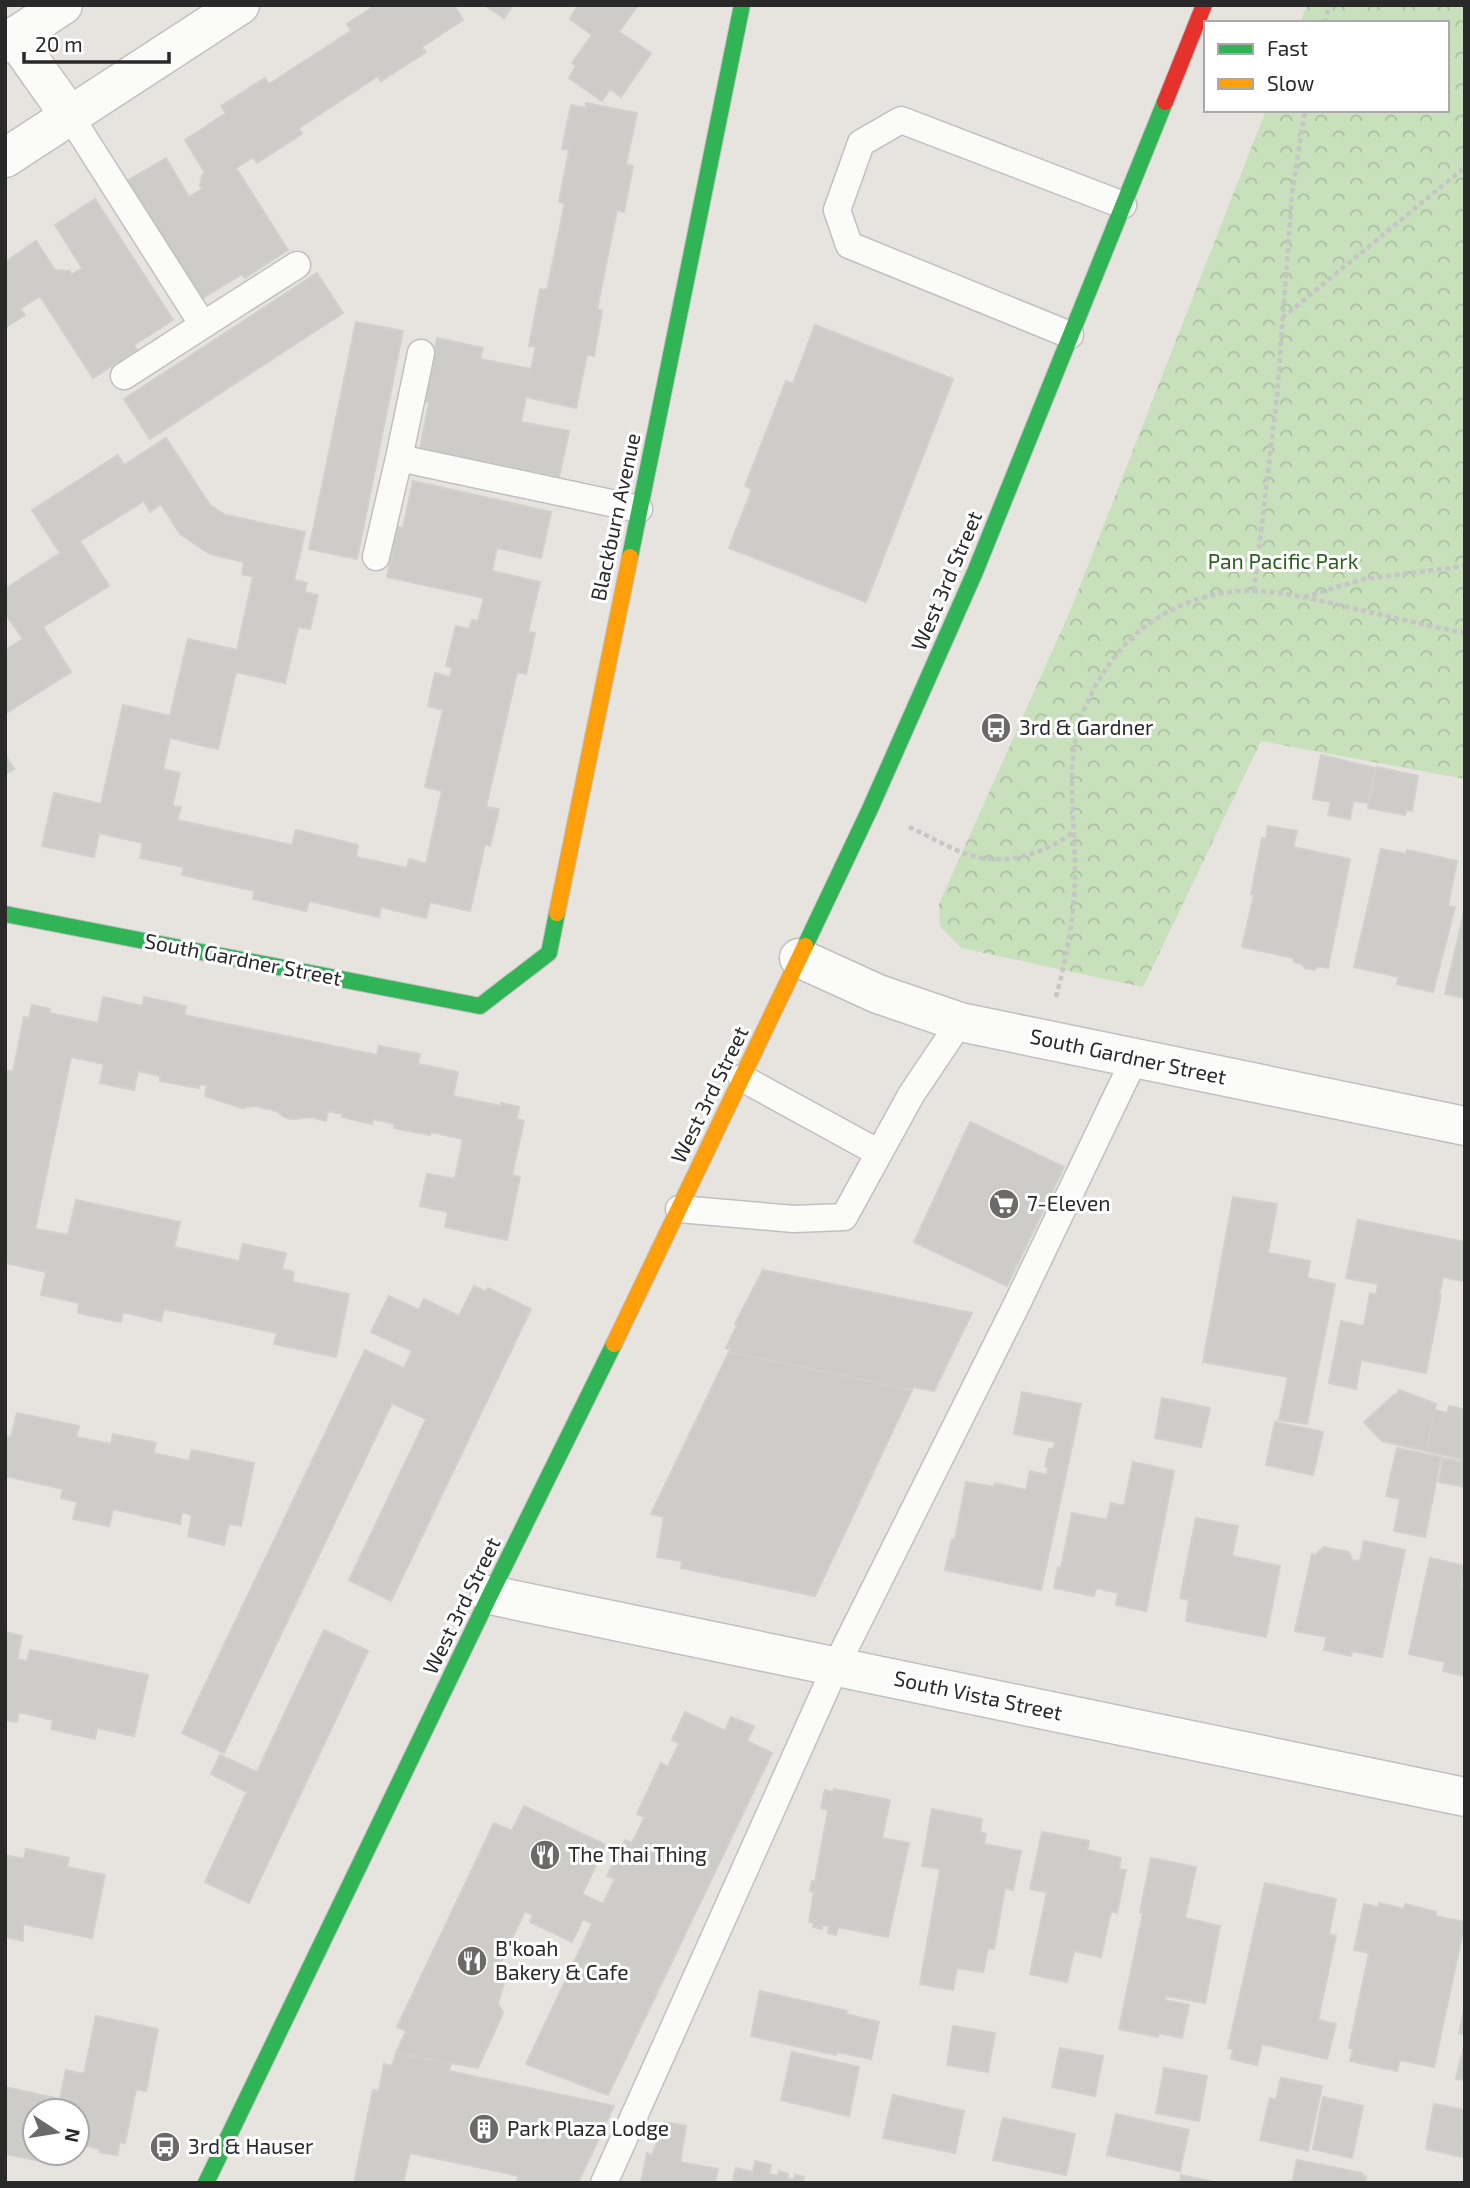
<svg xmlns="http://www.w3.org/2000/svg" width="1470" height="2188" font-family="'Exo 2',sans-serif">
	<style>
		.park { fill: url(#park-crowns) }
		.building { fill: #ceccc9; stroke: #d2d0cc; stroke-width: 2 }
		.lines { fill: none; stroke-linecap: round; stroke-linejoin: round }
		.lane-casing { stroke: #c1c0c0; stroke-width: 29 }
		.street-casing { stroke: #c1c0c0; stroke-width: 41 }
		.fast-casing { stroke: #c1c0c0; stroke-width: 18 }
		.slow-casing { stroke: #c1c0c0; stroke-width: 18 }
		.jam-casing { stroke: #c1c0c0; stroke-width: 18 }
		.path { stroke: #c6c6c5; stroke-width: 4.5; stroke-dasharray: 5 3.5; stroke-linecap: butt }
		.lane { stroke: #fbfbfa; stroke-width: 26 }
		.street { stroke: #fbfbfa; stroke-width: 38 }
		.fast { stroke: #30b455; stroke-width: 16 }
		.slow { stroke: #ff9f0a; stroke-width: 16 }
		.jam { stroke: #e5322d; stroke-width: 16 }
		.labels { text-anchor: middle; stroke-width: 6; stroke-linejoin: round; paint-order: stroke }
		.street-label { font-size: 21px; fill: #292929; stroke: #fff }
		.park-label { font-size: 21px; fill: #2a5f20; stroke: #fff }
		.poi-label { font-size: 21px; fill: #292929; stroke: #fff; text-anchor: start }
	</style>
	<defs>
		<pattern id="park-crowns" width="20" height="18" patternUnits="userSpaceOnUse" patternTransform="scale(1.75)"><rect width="20" height="18" fill="#c8e0bc"/><path d="M2 6a3 3 0 1 1 6 0M12 15a3 3 0 1 1 6 0" fill="none" stroke="#acc0a2"/></pattern>
	</defs>
	<rect width="100%" height="100%" fill="#e7e4e0"/>
	<!-- park -->
	<path class="park" d="M 1307,5 L 1465,5 L 1465,779 L 1261,741 L 1143,987 L 961,948 L 940,926 L 939,904 L 1071,609 L 1266,110 L 1447,110 L 1447,23 L 1300,23 Z"/>
	<!-- building -->
	<path class="building" d="M 376,5 L 454,5 L 463,20 L 422,47 L 426,52 L 381,81 L 378,76 L 299,128 L 302,134 L 257,163 L 253,157 L 236,168 L 288,250 L 245,278 L 242,274 L 200,300 L 125,182 L 166,158 L 189,197 L 202,189 L 200,186 L 202,175 L 205,173 L 185,140 L 226,113 L 221,106 L 265,78 L 269,84 L 351,31 L 347,24 Z
		M 485,5 L 513,5 L 504,18 Z
		M 575,5 L 638,5 L 619,32 L 651,53 L 621,97 L 610,89 L 602,101 L 569,78 L 576,66 L 572,63 L 592,35 L 570,19 L 577,7 Z
		M 586,103 L 637,113 L 626,164 L 633,166 L 624,212 L 617,210 L 597,309 L 602,311 L 594,356 L 587,354 L 576,408 L 526,397 L 521,422 L 569,431 L 559,477 L 420,449 L 429,402 L 425,401 L 437,338 L 483,348 L 480,359 L 531,369 L 536,346 L 529,346 L 540,289 L 547,290 L 565,203 L 559,202 L 569,150 L 562,149 L 571,105 L 586,108 Z
		M 95,199 L 173,320 L 134,345 L 137,350 L 93,378 L 40,296 L 20,309 L 25,315 L 5,328 L 5,262 L 36,241 L 55,270 L 70,271 L 71,275 L 82,268 L 55,225 Z
		M 317,273 L 343,313 L 150,439 L 124,399 Z
		M 356,322 L 403,331 L 357,559 L 309,549 Z
		M 815,325 L 953,379 L 866,602 L 729,548 L 752,489 L 745,486 L 786,381 L 793,384 Z
		M 166,438 L 210,505 L 225,515 L 305,532 L 294,580 L 307,583 L 304,592 L 318,595 L 310,629 L 298,627 L 285,683 L 236,672 L 218,749 L 170,738 L 163,769 L 180,773 L 172,806 L 181,807 L 177,820 L 292,845 L 296,830 L 358,845 L 356,857 L 407,868 L 409,859 L 426,864 L 442,791 L 425,787 L 443,710 L 428,706 L 435,673 L 450,677 L 452,667 L 446,666 L 456,626 L 469,629 L 472,620 L 478,621 L 484,598 L 387,577 L 398,527 L 403,528 L 413,481 L 551,512 L 541,558 L 497,548 L 492,571 L 540,582 L 528,632 L 535,633 L 526,674 L 517,672 L 486,807 L 499,809 L 490,846 L 485,844 L 470,911 L 430,902 L 426,918 L 381,907 L 379,917 L 309,901 L 306,911 L 253,899 L 255,891 L 182,875 L 184,867 L 140,858 L 143,843 L 99,833 L 94,857 L 42,846 L 54,793 L 101,804 L 123,705 L 170,716 L 188,639 L 237,650 L 253,577 L 242,574 L 244,562 L 210,554 L 180,534 L 161,504 L 150,512 L 144,501 L 80,541 L 109,586 L 43,627 L 71,672 L 5,714 L 5,650 L 23,639 L 5,613 L 5,589 L 60,553 L 32,510 L 118,455 L 124,465 Z
		M 5,755 L 14,769 L 5,774 Z
		M 1321,755 L 1375,768 L 1368,803 L 1353,801 L 1350,819 L 1328,815 L 1331,802 L 1313,799 Z
		M 1377,767 L 1418,776 L 1412,811 L 1406,810 L 1405,815 L 1368,808 Z
		M 1268,826 L 1297,831 L 1293,847 L 1350,859 L 1328,968 L 1318,966 L 1314,970 L 1305,968 L 1302,964 L 1294,962 L 1294,958 L 1242,947 L 1254,895 L 1251,894 L 1262,838 L 1266,839 Z
		M 1381,849 L 1406,854 L 1407,850 L 1457,861 L 1448,906 L 1455,907 L 1433,992 L 1397,984 L 1399,977 L 1354,967 Z
		M 1465,908 L 1465,998 L 1445,994 Z
		M 103,997 L 143,1006 L 144,997 L 186,1006 L 184,1015 L 377,1055 L 379,1046 L 420,1054 L 418,1064 L 458,1072 L 453,1096 L 501,1106 L 501,1103 L 519,1107 L 517,1119 L 524,1121 L 512,1175 L 520,1177 L 507,1240 L 445,1227 L 448,1212 L 420,1206 L 427,1174 L 455,1179 L 463,1139 L 431,1132 L 430,1135 L 394,1128 L 395,1124 L 373,1119 L 372,1124 L 342,1117 L 343,1114 L 328,1111 L 326,1121 L 311,1117 L 294,1119 L 286,1118 L 276,1111 L 254,1106 L 242,1108 L 205,1096 L 207,1085 L 200,1084 L 199,1088 L 160,1081 L 160,1076 L 138,1071 L 134,1090 L 100,1083 L 104,1064 L 71,1057 L 35,1229 L 68,1235 L 76,1200 L 180,1222 L 174,1247 L 239,1261 L 243,1244 L 286,1253 L 282,1269 L 294,1272 L 292,1282 L 349,1294 L 336,1357 L 274,1344 L 277,1333 L 164,1309 L 161,1321 L 123,1312 L 121,1322 L 78,1313 L 79,1303 L 41,1295 L 46,1272 L 5,1263 L 5,1070 L 13,1072 L 24,1017 L 29,1018 L 32,1005 L 50,1009 L 49,1013 L 98,1023 Z
		M 970,1122 L 1064,1167 L 1007,1286 L 914,1242 Z
		M 1233,1197 L 1277,1204 L 1268,1253 L 1310,1261 L 1307,1278 L 1335,1284 L 1307,1424 L 1279,1420 L 1288,1377 L 1203,1362 Z
		M 1358,1220 L 1465,1242 L 1465,1264 L 1462,1281 L 1443,1277 L 1439,1295 L 1441,1295 L 1426,1373 L 1361,1360 L 1356,1389 L 1329,1383 L 1341,1321 L 1364,1326 L 1370,1293 L 1376,1295 L 1378,1284 L 1346,1278 Z
		M 763,1270 L 768,1271 L 972,1313 L 934,1391 L 913,1387 L 912,1390 L 729,1352 L 731,1349 L 726,1348 L 737,1325 L 735,1324 Z
		M 474,1286 L 486,1292 L 488,1288 L 531,1309 L 391,1601 L 349,1580 L 426,1419 L 392,1403 L 224,1753 L 182,1733 L 365,1350 L 404,1368 L 412,1351 L 371,1332 L 389,1296 L 419,1310 L 424,1299 L 459,1316 Z
		M 729,1352 L 912,1390 L 815,1596 L 681,1568 L 682,1561 L 657,1557 L 664,1517 L 651,1514 Z
		M 1399,1390 L 1436,1404 L 1426,1451 L 1382,1441 L 1364,1422 L 1395,1394 L 1397,1395 Z
		M 1022,1392 L 1081,1404 L 1041,1590 L 945,1570 L 952,1539 L 955,1539 L 966,1482 L 994,1487 L 995,1483 L 1026,1490 L 1030,1471 L 1047,1475 L 1048,1467 L 1045,1466 L 1049,1449 L 1053,1449 L 1055,1442 L 1014,1434 Z
		M 1162,1398 L 1210,1408 L 1201,1447 L 1155,1438 Z
		M 1449,1406 L 1463,1409 L 1462,1417 L 1465,1417 L 1465,1460 L 1426,1451 L 1435,1410 L 1447,1413 Z
		M 17,1413 L 79,1426 L 76,1437 L 111,1444 L 113,1434 L 156,1443 L 153,1453 L 189,1461 L 192,1450 L 254,1463 L 241,1526 L 229,1524 L 224,1545 L 188,1536 L 192,1515 L 182,1512 L 180,1524 L 113,1509 L 109,1526 L 73,1519 L 77,1502 L 61,1498 L 63,1489 L 5,1476 L 5,1436 L 11,1437 Z
		M 1275,1422 L 1323,1432 L 1313,1475 L 1266,1465 Z
		M 1397,1448 L 1441,1457 L 1425,1537 L 1394,1531 L 1400,1499 L 1386,1496 Z
		M 1443,1458 L 1465,1462 L 1465,1487 L 1439,1482 Z
		M 1133,1462 L 1174,1471 L 1146,1611 L 1116,1605 L 1118,1593 L 1096,1588 L 1094,1596 L 1054,1588 L 1058,1567 L 1061,1568 L 1072,1513 L 1107,1520 L 1111,1503 L 1124,1506 Z
		M 1196,1518 L 1238,1526 L 1232,1556 L 1280,1566 L 1266,1637 L 1186,1621 L 1189,1600 L 1180,1598 Z
		M 1364,1541 L 1405,1550 L 1382,1657 L 1352,1651 L 1351,1656 L 1324,1650 L 1327,1637 L 1295,1631 L 1312,1554 L 1315,1555 L 1324,1547 L 1349,1552 L 1352,1560 L 1360,1561 Z
		M 1430,1558 L 1465,1566 L 1461,1586 L 1465,1587 L 1465,1676 L 1443,1671 L 1445,1662 L 1409,1654 Z
		M 324,1630 L 368,1651 L 249,1903 L 205,1882 L 247,1792 L 211,1774 L 220,1755 L 257,1772 Z
		M 5,1632 L 22,1636 L 17,1659 L 27,1661 L 30,1650 L 148,1675 L 134,1736 L 97,1728 L 95,1739 L 51,1729 L 53,1720 L 19,1712 L 17,1722 L 5,1720 Z
		M 685,1712 L 725,1731 L 731,1717 L 754,1726 L 747,1741 L 772,1753 L 608,2095 L 526,2064 L 592,1924 L 583,1919 L 572,1942 L 530,1922 L 533,1915 L 525,1911 L 495,1975 L 505,1980 L 498,2003 L 503,2013 L 478,2068 L 396,2053 L 406,2031 L 397,2027 L 494,1823 L 512,1831 L 524,1806 L 606,1845 L 582,1894 L 603,1904 L 615,1879 L 607,1876 L 625,1840 L 632,1843 L 645,1817 L 637,1814 L 661,1763 L 668,1767 L 679,1743 L 672,1740 Z
		M 834,1789 L 890,1800 L 882,1838 L 909,1843 L 888,1937 L 838,1927 L 836,1935 L 828,1933 L 829,1926 L 822,1925 L 822,1929 L 813,1927 L 814,1923 L 809,1922 L 814,1892 L 810,1891 L 812,1881 L 815,1882 L 828,1810 L 821,1808 L 825,1790 L 833,1792 Z
		M 932,1809 L 982,1819 L 980,1832 L 986,1834 L 984,1844 L 1021,1851 L 1013,1890 L 1005,1888 L 994,1949 L 988,1948 L 983,1972 L 957,1968 L 953,1990 L 920,1984 L 940,1869 L 922,1866 Z
		M 1042,1832 L 1089,1841 L 1087,1850 L 1121,1858 L 1119,1869 L 1126,1870 L 1117,1913 L 1111,1911 L 1101,1957 L 1074,1951 L 1067,1982 L 1030,1974 L 1047,1892 L 1030,1889 Z
		M 26,1849 L 69,1858 L 67,1867 L 105,1875 L 92,1938 L 23,1924 L 23,1941 L 5,1937 L 5,1855 L 24,1859 Z
		M 1151,1858 L 1196,1867 L 1185,1918 L 1220,1926 L 1205,2003 L 1166,1996 L 1165,2000 L 1189,2005 L 1182,2038 L 1159,2033 L 1158,2037 L 1119,2029 L 1143,1913 L 1140,1912 Z
		M 1265,1883 L 1336,1899 L 1329,1934 L 1336,1936 L 1318,2020 L 1336,2024 L 1327,2059 L 1262,2044 L 1257,2065 L 1231,2059 L 1233,2049 L 1228,2048 Z
		M 1379,1903 L 1404,1909 L 1405,1904 L 1436,1912 L 1435,1916 L 1465,1922 L 1434,2067 L 1400,2060 L 1397,2071 L 1350,2061 L 1353,2049 L 1349,2048 L 1369,1953 L 1354,1950 L 1364,1904 L 1378,1907 Z
		M 760,1991 L 847,2011 L 846,2014 L 879,2022 L 871,2059 L 837,2052 L 836,2055 L 751,2036 Z
		M 1465,2006 L 1465,2035 L 1459,2033 Z
		M 96,2016 L 158,2029 L 146,2091 L 136,2089 L 125,2143 L 120,2142 L 117,2155 L 99,2152 L 100,2149 L 77,2144 L 77,2111 L 35,2111 L 35,2153 L 48,2153 L 46,2162 L 5,2154 L 5,2087 L 60,2099 L 66,2070 L 84,2074 Z
		M 953,2026 L 995,2033 L 988,2072 L 947,2065 Z
		M 1465,2042 L 1465,2080 L 1456,2079 Z
		M 1060,2048 L 1103,2056 L 1095,2096 L 1052,2087 Z
		M 792,2052 L 859,2067 L 849,2116 L 781,2100 Z
		M 396,2053 L 451,2064 L 449,2071 L 614,2106 L 578,2183 L 516,2183 L 519,2176 L 410,2153 L 403,2183 L 354,2183 L 373,2090 L 379,2091 L 384,2064 L 392,2066 Z
		M 1164,2068 L 1207,2076 L 1199,2121 L 1156,2113 Z
		M 1281,2078 L 1322,2086 L 1308,2151 L 1260,2140 L 1270,2098 L 1276,2100 Z
		M 893,2095 L 964,2111 L 955,2153 L 883,2138 Z
		M 1323,2097 L 1363,2106 L 1352,2158 L 1313,2149 Z
		M 1434,2104 L 1465,2110 L 1463,2157 L 1426,2149 Z
		M 1116,2114 L 1189,2130 L 1180,2171 L 1107,2155 Z
		M 1003,2118 L 1075,2134 L 1066,2175 L 993,2160 Z
		M 665,2122 L 686,2126 L 680,2162 L 718,2169 L 715,2183 L 641,2183 L 647,2153 L 652,2155 Z
		M 1297,2160 L 1362,2173 L 1362,2175 L 1366,2176 L 1365,2183 L 1292,2183 Z
		M 755,2161 L 771,2165 L 769,2174 L 778,2176 L 779,2171 L 788,2174 L 787,2178 L 794,2180 L 795,2175 L 804,2177 L 803,2182 L 808,2183 L 732,2183 L 736,2168 L 753,2172 Z
		M 1181,2175 L 1219,2183 L 1180,2183 Z"/>
	<g class="lines">
		<!-- lane casing -->
		<g class="lane-casing">
			<path id="lane" d="M 70,116 L 203,325 L 124,376
				M 203,325 L 297,265
				M 1070,335 L 849,245 L 837,210 L 861,143 L 901,120 L 1123,205
				M 399,458 L 421,353
				M 376,557 L 399,458 L 639,509
				M 742,1078 L 879,1153
				M 679,1209 L 794,1219 L 844,1217 L 911,1095 L 960,1022
				M 604,2183 L 836,1666 L 1016,1306 L 1135,1058"/>
		</g>
		<!-- street casing -->
		<g class="street-casing">
			<path id="street" d="M 14,37 L 70,116
				M 5,43 L 63,5
				M 5,158 L 240,5
				M 799,958 L 878,994 L 960,1022 L 1465,1126
				M 490,1595 L 1465,1797"/>
		</g>
		<!-- fast casing -->
		<g class="fast-casing">
			<path id="fast" d="M 630,557 L 742,5
				M 5,914 L 480,1006 L 549,953 L 557,913
				M 805,946 L 870,809 L 975,572 L 1165,102
				M 206,2183 L 490,1595 L 614,1344"/>
		</g>
		<!-- slow casing -->
		<g class="slow-casing">
			<path id="slow" d="M 557,913 L 630,557
				M 614,1344 L 805,946"/>
		</g>
		<!-- jam casing -->
		<g class="jam-casing">
			<path id="jam" d="M 1165,102 L 1204,5"/>
		</g>
		<!-- path -->
		<path class="path" d="M 1325,23 L 1329,5
			M 1282,318 L 1465,167
			M 1254,591 L 1277,397 L 1292,193 L 1305,110
			M 1304,597 L 1364,579 L 1465,566
			M 909,827 C 929,836 949,848 969,855 C 1005,866 1045,854 1073,832
			M 1056,997 C 1067,956 1075,914 1075,871 C 1075,831 1069,789 1074,749 C 1079,713 1095,682 1117,654 C 1148,614 1205,588 1257,591 C 1290,593 1323,601 1356,609 C 1392,617 1428,626 1465,633"/>
		<!-- lane -->
		<use href="#lane" class="lane"/>
		<!-- street -->
		<use href="#street" class="street"/>
		<!-- fast -->
		<use href="#fast" class="fast"/>
		<!-- slow -->
		<use href="#slow" class="slow"/>
		<!-- jam -->
		<use href="#jam" class="jam"/>
	</g>
	<!-- icons -->
	<defs>
		<g id="bus-disc" transform="scale(1.575)"><circle r="9.5" fill="#6c6a69" stroke="#fff"/><path d="M-5-6H5V4H4V6H2V4H-2V6H-4V4H-5ZM-3.5-4V0h7V-4ZM-3.5 1.2v1.5H-2V1.2ZM2 1.2v1.5H3.5V1.2Z" fill="#fff"/></g>
		<g id="supermarket-disc" transform="scale(1.575)"><circle r="9.5" fill="#6c6a69" stroke="#fff"/><path d="M-6-5.5h2.5l.6 2H6L4.5 2H-2.5L-4.4-4H-6ZM-1.5 3.2a1.3 1.3 0 1 0 .1 0ZM3 3.2a1.3 1.3 0 1 0 .1 0Z" fill="#fff"/></g>
		<g id="restaurant-disc" transform="scale(1.575)"><circle r="9.5" fill="#6c6a69" stroke="#fff"/><path d="M-5-6h1v4h1v-4h1v4h1v-4h1v5L-1.5 .5V6h-2V.5L-5-1ZM5-6V6H3V1.5H1.5Q1.5-4 5-6Z" fill="#fff"/></g>
		<g id="building-disc" transform="scale(1.575)"><circle r="9.5" fill="#6c6a69" stroke="#fff"/><path d="M-4-6H4V6H1V3H-1V6H-4ZM-2.5-4.3h1.7v1.8h-1.7ZM.8-4.3h1.7v1.8H.8ZM-2.5-1h1.7V.8h-1.7ZM.8-1h1.7V.8H.8Z" fill="#fff"/></g>
	</defs>
	<g fill-rule="evenodd">
		<use href="#bus-disc" x="996" y="728"/>
		<use href="#supermarket-disc" x="1004" y="1204"/>
		<use href="#restaurant-disc" x="545" y="1855"/>
		<use href="#restaurant-disc" x="472" y="1961"/>
		<use href="#building-disc" x="484" y="2129"/>
		<use href="#bus-disc" x="165" y="2147"/>
	</g>
	<g class="labels">
		<!-- street labels -->
		<g class="street-label">
			<text transform="translate(616 517) rotate(-78)" y="7">Blackburn Avenue</text>
			<text transform="translate(947 581) rotate(-67)" y="7">West 3rd Street</text>
			<text transform="translate(243 960) rotate(11)" y="7">South Gardner Street</text>
			<text transform="translate(1128 1057) rotate(12)" y="7">South Gardner Street</text>
			<text transform="translate(710 1095) rotate(-64)" y="7">West 3rd Street</text>
			<text transform="translate(462 1606) rotate(-64)" y="7">West 3rd Street</text>
			<text transform="translate(978 1696) rotate(12)" y="7">South Vista Street</text>
		</g>
		<!-- park labels -->
		<g class="park-label">
			<text x="1283" y="569">Pan Pacific Park</text>
		</g>
		<!-- poi labels -->
		<g class="poi-label">
			<text x="1019" y="735">3rd &amp; Gardner</text>
			<text x="1027" y="1211">7-Eleven</text>
			<text x="568" y="1862">The Thai Thing</text>
			<text x="495" y="1956">B'koah<tspan x="495" dy="24">Bakery &amp; Cafe</tspan></text>
			<text x="507" y="2136">Park Plaza Lodge</text>
			<text x="188" y="2154">3rd &amp; Hauser</text>
		</g>
	</g>
	<!-- border -->
	<rect width="1470" height="2188" fill="none" stroke="#292929" stroke-width="14"/>
	<!-- legend -->
	<rect x="1204" y="21" width="245" height="91" fill="#ffffff" stroke="#a9a9a9" stroke-width="2"/>
	<rect x="1218" y="44" width="35" height="10" fill="#30b455" stroke="#a9a9a9" stroke-width="2"/>
	<text x="1267" y="56" font-size="21" fill="#292929">Fast</text>
	<rect x="1218" y="79" width="35" height="10" fill="#ff9f0a" stroke="#a9a9a9" stroke-width="2"/>
	<text x="1267" y="91" font-size="21" fill="#292929">Slow</text>
	<!-- north arrow -->
	<g transform="translate(56 2132) rotate(102)"><circle r="33" fill="#ffffff" stroke="#a9a9a9" stroke-width="2"/>
	<path d="M0-5L12 26L0 18L-12 26Z" fill="#6c6a69"/>
	<text y="-10" font-size="19" font-weight="bold" text-anchor="middle" fill="#292929">N</text>
	</g>
	<!-- scale -->
	<path d="M24 52v10h145v-10" fill="none" stroke="#292929" stroke-width="3.5"/>
	<text x="35" y="52" font-size="21" fill="#292929" stroke="#ffffff" stroke-width="5" paint-order="stroke">20 m</text>
</svg>
